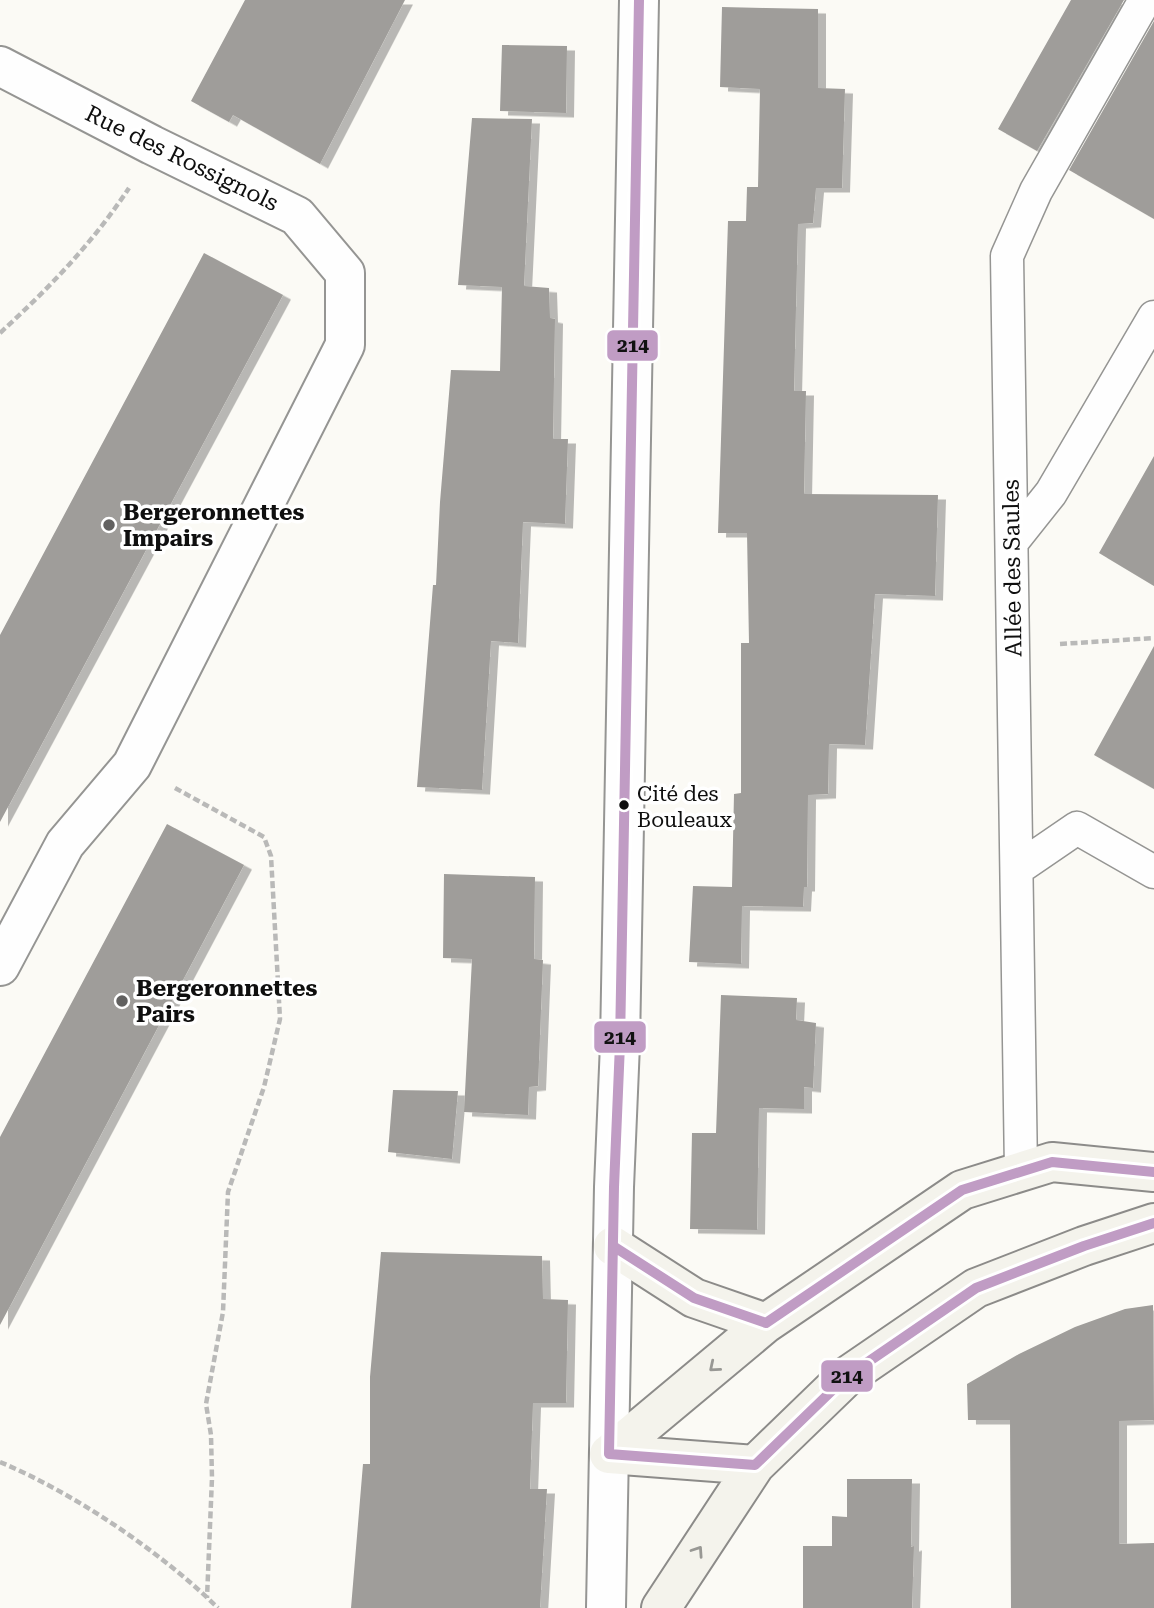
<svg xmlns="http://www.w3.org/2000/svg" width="1154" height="1608" font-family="'Roboto Serif',serif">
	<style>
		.building { fill: #9f9d9a; filter: url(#shadow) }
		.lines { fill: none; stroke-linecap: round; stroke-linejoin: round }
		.lane-casing { stroke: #959593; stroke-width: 35 }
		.street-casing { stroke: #959593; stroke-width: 42 }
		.secondary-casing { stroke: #8c8b89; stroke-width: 42 }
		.path { stroke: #b9b9b8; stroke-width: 4.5; stroke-dasharray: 7 3.5; stroke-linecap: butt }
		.lane { stroke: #fefefe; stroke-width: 32 }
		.street { stroke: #fefefe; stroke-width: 38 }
		.secondary { stroke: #f4f3ec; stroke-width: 38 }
		.bus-1-casing { stroke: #fff; stroke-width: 16 }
		.bus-1 { stroke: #c09cc4; stroke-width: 10 }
		.oneway { stroke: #989894 }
		.poi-dot { fill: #626160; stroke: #fff; stroke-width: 2.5 }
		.bus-dot { fill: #0f0f0f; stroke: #fff; stroke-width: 2.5 }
		.labels { text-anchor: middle; stroke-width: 7; stroke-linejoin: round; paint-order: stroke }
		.bus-label { font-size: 21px; fill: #0f0f0f; stroke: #fff; text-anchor: start }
		.street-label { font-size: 23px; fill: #0f0f0f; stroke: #fff }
		.poi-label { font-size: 23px; font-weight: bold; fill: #0f0f0f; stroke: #fff; text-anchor: start }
		.line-badge { stroke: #fff; stroke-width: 2.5 }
		.pale-badge-label { font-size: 19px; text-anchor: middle; font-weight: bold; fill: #111 }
	</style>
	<defs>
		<filter id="shadow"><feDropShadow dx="8" dy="4.5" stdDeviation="0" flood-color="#0004"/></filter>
	</defs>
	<rect width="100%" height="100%" fill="#fbfaf5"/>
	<!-- building -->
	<path class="building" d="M 245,0 L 405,0 L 320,164 L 233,115 L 229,122 L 191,101 Z
		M 1071,0 L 1124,0 L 1037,151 L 998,129 Z
		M 722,7 L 818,9 L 818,88 L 845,89 L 842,188 L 816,188 L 813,223 L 798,224 L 794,391 L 806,391 L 804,494 L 938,495 L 935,596 L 875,594 L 865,745 L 829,744 L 828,794 L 808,795 L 807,887 L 804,887 L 803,907 L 742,906 L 741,964 L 689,962 L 693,886 L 732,887 L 734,794 L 741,793 L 741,643 L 749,643 L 747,533 L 718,533 L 728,221 L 746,221 L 747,187 L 758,187 L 760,89 L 720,87 Z
		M 1154,21 L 1154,219 L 1069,170 Z
		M 502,45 L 567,46 L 566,113 L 500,111 Z
		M 472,118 L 532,119 L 524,286 L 549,288 L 550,318 L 555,319 L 553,439 L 568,439 L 565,524 L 523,522 L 518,643 L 491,641 L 482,790 L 417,787 L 433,585 L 436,585 L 440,502 L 451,370 L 500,371 L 502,287 L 458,285 Z
		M 204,253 L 283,295 L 0,822 L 0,635 Z
		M 1154,456 L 1154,586 L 1099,553 Z
		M 1154,646 L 1154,789 L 1094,755 Z
		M 167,824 L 244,865 L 0,1325 L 0,1137 Z
		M 444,874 L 535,877 L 534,959 L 543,960 L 538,1086 L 529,1087 L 528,1115 L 464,1112 L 472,959 L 443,958 Z
		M 721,995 L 797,998 L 796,1020 L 816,1023 L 813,1088 L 804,1087 L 804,1109 L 759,1108 L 757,1230 L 690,1229 L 692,1133 L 716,1133 Z
		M 393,1090 L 458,1091 L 452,1159 L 388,1152 Z
		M 381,1252 L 542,1256 L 543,1299 L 568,1300 L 566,1403 L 533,1403 L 530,1489 L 547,1489 L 540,1608 L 351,1608 L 363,1464 L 370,1464 L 370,1377 Z
		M 1153,1305 L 1154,1420 L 1119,1421 L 1119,1544 L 1154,1543 L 1154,1608 L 1011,1608 L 1010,1420 L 968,1420 L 967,1384 L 1019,1354 L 1075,1327 L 1125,1309 Z
		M 847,1479 L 912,1479 L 911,1547 L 914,1546 L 912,1608 L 803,1608 L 803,1546 L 832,1546 L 832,1516 L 847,1517 Z"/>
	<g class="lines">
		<!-- lane casing -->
		<g class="lane-casing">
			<path id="lane" d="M 1012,542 L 1051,493 L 1154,317
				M 1017,869 L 1077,828 L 1154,872
				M 1021,1171 L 1007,256 L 1036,191 L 1145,0"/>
		</g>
		<!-- street casing -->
		<g class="street-casing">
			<path id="street" d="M 0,66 L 152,145 L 297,216 L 345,273 L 345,345 L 132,765 L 65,844 L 0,966
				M 606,1608 L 614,1187 L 620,1044 L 639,0"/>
		</g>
		<!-- secondary casing -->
		<g class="secondary-casing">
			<path id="secondary" d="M 613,1246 L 694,1298 L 766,1323
				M 609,1454 L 766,1323 L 962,1190 L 1052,1162 L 1154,1172
				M 609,1454 L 755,1465
				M 661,1608 L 755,1465 L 846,1377 L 976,1288 L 1084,1246 L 1154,1223"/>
		</g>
		<!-- path -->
		<path class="path" d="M 0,333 C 50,287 91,245 129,188
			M 1060,644 L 1154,638
			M 175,788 L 264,837 L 271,856 L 280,1019 L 264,1087 L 228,1192 L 223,1312 L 206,1404 L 211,1435 L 212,1478 L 207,1598
			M 0,1462 C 74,1493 161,1552 218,1608"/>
		<!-- lane -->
		<use href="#lane" class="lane"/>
		<!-- street -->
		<use href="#street" class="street"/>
		<!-- secondary -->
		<use href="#secondary" class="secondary"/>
		<!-- bus-1 casing -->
		<g class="bus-1-casing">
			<path id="bus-1" d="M 639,0 L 620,1044 L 614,1187 L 609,1454 L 755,1465 L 846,1377 L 976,1288 L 1084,1246 L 1154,1223
				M 613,1246 L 694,1298 L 766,1323 L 962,1190 L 1052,1162 L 1154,1172"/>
		</g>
		<!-- bus-1 -->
		<use href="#bus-1" class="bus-1"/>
	</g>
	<!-- one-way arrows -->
	<defs><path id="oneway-chevron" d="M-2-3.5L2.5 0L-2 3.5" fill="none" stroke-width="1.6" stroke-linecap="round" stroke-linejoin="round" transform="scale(1.75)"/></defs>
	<g class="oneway">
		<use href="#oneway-chevron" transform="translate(714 1367) rotate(140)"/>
		<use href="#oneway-chevron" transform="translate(698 1551) rotate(-56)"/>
	</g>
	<!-- markers -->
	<g class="poi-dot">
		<circle cx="109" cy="525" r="7"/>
		<circle cx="122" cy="1001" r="7"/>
	</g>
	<circle class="bus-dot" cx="624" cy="805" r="6"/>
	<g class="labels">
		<!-- bus labels -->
		<g class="bus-label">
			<text x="637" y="801">Cité des<tspan x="637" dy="26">Bouleaux</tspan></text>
		</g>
		<!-- street labels -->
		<g class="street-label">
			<text transform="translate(182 158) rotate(26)" y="8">Rue des Rossignols</text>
			<text transform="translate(1012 568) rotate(-91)" y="8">Allée des Saules</text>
		</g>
		<!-- poi labels -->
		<g class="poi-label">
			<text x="123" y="520">Bergeronnettes<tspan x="123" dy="26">Impairs</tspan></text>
			<text x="136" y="996">Bergeronnettes<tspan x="136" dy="26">Pairs</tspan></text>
		</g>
	</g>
	<g class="line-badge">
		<rect x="606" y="329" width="53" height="33" rx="7" fill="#c09cc4"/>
		<rect x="593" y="1020" width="54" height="34" rx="7" fill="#c09cc4"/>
		<rect x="820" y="1359" width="54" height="34" rx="7" fill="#c09cc4"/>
	</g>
	<g class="pale-badge-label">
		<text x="633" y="352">214</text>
		<text x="620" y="1044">214</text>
		<text x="847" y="1383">214</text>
	</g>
</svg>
